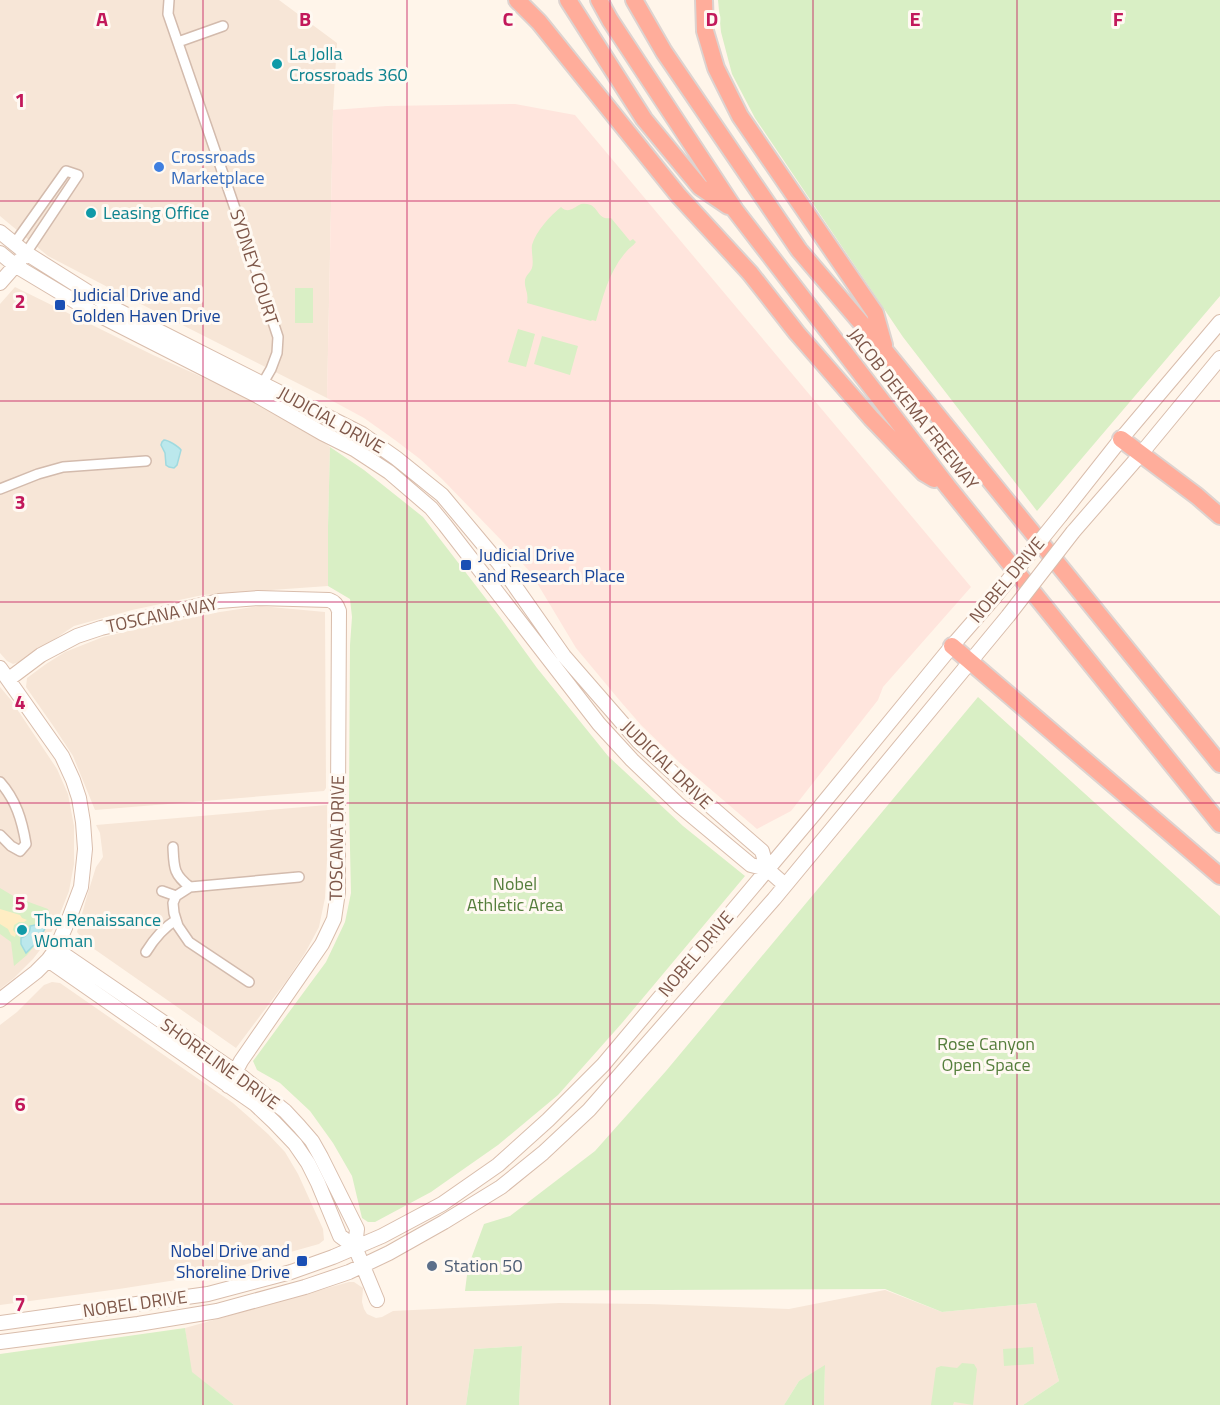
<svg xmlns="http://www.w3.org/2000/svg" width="1220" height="1405" font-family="'Titillium Web',sans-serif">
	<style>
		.residential { fill: #f7e6d7 }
		.commercial { fill: #ffe5dd }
		.green { fill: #d9efc5 }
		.sand { fill: #ffedc3 }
		.water { fill: #bbe8ec; stroke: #a0dadf; stroke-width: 1.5 }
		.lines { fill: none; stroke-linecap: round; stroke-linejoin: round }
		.street-casing { stroke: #d3bbad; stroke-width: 12 }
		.secondary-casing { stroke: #d9bdac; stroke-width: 16 }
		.highway-casing { stroke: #ddd3d0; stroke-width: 20 }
		.street { stroke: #fff; stroke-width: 9 }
		.secondary { stroke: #fff; stroke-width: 14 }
		.highway { stroke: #ffad9b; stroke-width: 16 }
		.secondary-bridge-casing { stroke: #d9bdac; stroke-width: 16; stroke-linecap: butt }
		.secondary-bridge { stroke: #fff; stroke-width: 14 }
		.grid { fill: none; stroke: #c2185b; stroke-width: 1.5; stroke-opacity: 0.55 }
		.culture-dot { fill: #0f9aa8; stroke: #fff9f2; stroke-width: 2 }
		.shop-dot { fill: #3f7fe0; stroke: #fff9f2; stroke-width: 2 }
		.transit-dot { fill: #1a4fb4; stroke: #fff9f2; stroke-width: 2 }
		.service-dot { fill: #5c6f8a; stroke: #fff9f2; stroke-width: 2 }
		.labels { text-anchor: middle; stroke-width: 6; stroke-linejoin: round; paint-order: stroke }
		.culture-label { font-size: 18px; fill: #0d838f; stroke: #fff9f2; text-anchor: start }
		.shop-label { font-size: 18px; fill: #366cbe; stroke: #fff9f2; text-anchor: start }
		.street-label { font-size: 18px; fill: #7e5749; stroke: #fff9f2 }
		.transit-label { font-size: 18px; fill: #164399; stroke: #fff9f2; text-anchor: start }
		.park-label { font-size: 18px; fill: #557e3c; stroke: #fff9f2 }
		.service-label { font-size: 18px; fill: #4e5e75; stroke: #fff9f2; text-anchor: start }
		.grid-label { font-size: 20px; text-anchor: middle; font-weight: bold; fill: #c2185b; stroke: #fff9f2; stroke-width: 6; stroke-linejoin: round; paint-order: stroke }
	</style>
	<rect width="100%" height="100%" fill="#fff5ea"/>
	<!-- residential -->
	<path class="residential" d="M 0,0 L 279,0 L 337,43 L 333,110 L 327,398 L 121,294 L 48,256 L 0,216 Z
		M 15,287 L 153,355 L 282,413 L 330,447 L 328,526 L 328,586 L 203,595 L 132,610 L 74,626 L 22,661 L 13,664 L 7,661 L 0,653 L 0,304 Z
		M 260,606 L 325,612 L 326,788 L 324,791 L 95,810 L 73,756 L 54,727 L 26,687 L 27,678 L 46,664 L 65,652 L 103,637 L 150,626 L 220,612 Z
		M 0,687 L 11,700 L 57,769 L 68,794 L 74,826 L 74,864 L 69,891 L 56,924 L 43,946 L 33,959 L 14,978 L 0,989 Z
		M 327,805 L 327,860 L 325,898 L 319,927 L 305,953 L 287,980 L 236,1048 L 87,944 L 77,932 L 87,896 L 96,867 L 103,857 L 100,833 L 96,825 Z
		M 52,982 L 60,983 L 233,1103 L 268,1134 L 285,1152 L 298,1174 L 323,1229 L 324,1240 L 319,1244 L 208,1275 L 119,1289 L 0,1305 L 0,1025 L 17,1012 L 44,985 Z
		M 349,1282 L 354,1282 L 363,1288 L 362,1302 L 364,1309 L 367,1314 L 376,1318 L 382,1317 L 393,1311 L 559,1303 L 649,1304 L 789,1309 L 885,1290 L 942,1312 L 1036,1303 L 1059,1381 L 1023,1405 L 824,1405 L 825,1366 L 799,1381 L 784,1405 L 519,1405 L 522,1346 L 474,1349 L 466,1405 L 234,1405 L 191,1372 L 185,1328 Z"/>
	<!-- commercial -->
	<path class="commercial" d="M 515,104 L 575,115 L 971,587 L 883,687 L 878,700 L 791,811 L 757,829 L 680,763 L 641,725 L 621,702 L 576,648 L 531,573 L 503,542 L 442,479 L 420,459 L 395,440 L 364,418 L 327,398 L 333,110 L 387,106 Z"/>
	<!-- green -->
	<path class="green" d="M 718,0 L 1220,0 L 1220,296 L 1037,511 L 903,337 L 755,118 L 732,74 L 721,32 Z
		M 581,204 C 600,201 595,221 611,218 L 630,241 L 633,239 L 636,242 C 633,246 629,248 626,252 C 609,271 603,297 596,321 L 592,320 L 591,321 L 527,303 C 529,292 524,289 525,280 C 526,275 530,273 532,268 C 534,261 531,252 532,245 C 536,231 550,216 561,207 C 568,214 573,208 581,204 Z
		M 295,288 L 313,288 L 313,323 L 295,323 Z
		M 518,329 L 535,334 L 526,367 L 508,362 Z
		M 542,336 L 578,346 L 570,375 L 534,364 Z
		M 330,447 L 364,470 L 423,517 L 500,617 L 537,668 L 608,756 L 683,826 L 745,876 L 622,1023 L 558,1095 L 498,1145 L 458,1173 L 431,1192 L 375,1222 L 368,1222 L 362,1218 L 352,1176 L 333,1143 L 310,1111 L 280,1083 L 257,1070 L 253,1061 L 326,962 L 345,922 L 351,893 L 349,804 L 350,645 L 352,617 L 350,599 L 328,586 L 328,526 Z
		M 978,697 L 1220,916 L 1220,1405 L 1023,1405 L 1059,1381 L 1036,1303 L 942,1312 L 885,1289 L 465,1291 L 468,1267 L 484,1224 L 510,1216 L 595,1151 L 666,1071 Z
		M 0,888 L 15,897 L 48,909 L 52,918 L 40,939 L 37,940 L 37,943 L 27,955 L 14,966 L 11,942 L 0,934 Z
		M 185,1328 L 192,1372 L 234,1405 L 0,1405 L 0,1354 Z
		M 522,1346 L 519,1405 L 466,1405 L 474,1349 Z
		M 1033,1347 L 1034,1364 L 1004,1366 L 1003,1349 Z
		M 962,1363 L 974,1364 L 977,1369 L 973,1405 L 954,1402 L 953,1405 L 931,1405 L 936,1368 L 941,1366 L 957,1368 Z
		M 825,1365 L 824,1405 L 784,1405 L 799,1381 Z"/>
	<!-- sand -->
	<path class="sand" d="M 0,909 L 20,915 L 22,918 L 27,920 L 24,922 L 19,922 L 14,925 L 13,930 L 16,934 L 15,937 L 11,935 L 8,929 L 0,924 Z"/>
	<!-- water -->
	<path class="water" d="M 164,440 C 168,440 178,446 181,450 L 177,465 L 174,468 L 169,467 L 166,465 L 165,453 L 161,445 L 162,442 Z
		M 40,924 L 46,926 C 43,933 42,935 36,940 L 36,943 L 26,953 L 21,944 L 21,938 C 27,936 31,933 30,926 Z"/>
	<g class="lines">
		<!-- street casing -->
		<g class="street-casing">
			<path id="street" d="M 169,0 L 168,14 L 251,255 L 278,337 L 277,353 L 271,369 L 260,388
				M 178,42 L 223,26
				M 14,244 L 66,171 L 78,175 L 26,253
				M 0,489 L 38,474 L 63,467 L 146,461
				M 0,782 C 16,800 22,820 26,844 L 20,851 L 11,846 L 0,835
				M 173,847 C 174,867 173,874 190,887
				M 162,891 L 176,896
				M 146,952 C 154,939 163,928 176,920
				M 249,982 L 189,942 L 178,926 L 174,913 L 173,903 L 176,896 L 190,887 L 299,877"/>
		</g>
		<!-- secondary casing -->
		<g class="secondary-casing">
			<path id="secondary" d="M 0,232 L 26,253 L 115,309 L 362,434 L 396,458 L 442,495 L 498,562 L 564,656 L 638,741 L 685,784 L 762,851 L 767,869
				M 0,253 L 16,266 L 91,311 L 256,395 L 322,433 L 354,449 L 389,472 L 431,508 L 445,525 L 599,724 L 632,760 L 679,805 L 751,865 L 767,869 L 785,885
				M 0,283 L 21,259
				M 1061,515 L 1121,439 L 1220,322
				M 1073,532 L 1140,455 L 1220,358
				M 0,668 L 62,756 L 73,780 L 79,798 L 83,822 L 85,849 L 81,887 L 70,916 L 56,949 L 48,960 L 36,972 L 0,1000
				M 9,679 L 41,655 L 77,636 L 101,628 L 219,601 L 258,598 L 329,600 C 335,602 337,605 339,611 L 338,797 L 338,892 L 334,919 L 322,944 L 241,1061 L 228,1086
				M 56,949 L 236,1072 L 285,1111 L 299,1126 L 312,1141 L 321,1157 L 357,1229 L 355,1247 L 377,1300
				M 48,960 L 255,1104 L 274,1122 L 295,1144 L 308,1163 L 318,1183 L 340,1236 L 355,1247
				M 0,1323 L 208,1294 L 291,1272 L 333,1257 L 382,1236 L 442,1204 L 498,1165 L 548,1120 L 603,1065 L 815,813 L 952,646 L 993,599
				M 0,1342 L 138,1324 L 217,1311 L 305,1287 L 349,1272 L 389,1253 L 444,1222 L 501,1187 L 543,1153 L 589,1110 L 774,899 L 1008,616"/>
		</g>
		<!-- highway casing -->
		<g class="highway-casing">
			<path id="highway" d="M 517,0 L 539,22 L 679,196 L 750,273 L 797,333 L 871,418 L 924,473 L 934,479
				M 568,0 L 644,119 L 700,187 L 728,206
				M 599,0 L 610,20 L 735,210 L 948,487 L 1220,824
				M 634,0 L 664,52 L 799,250 L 886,352 L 1220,764
				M 704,0 L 705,31 L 716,68 L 740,116 L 875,313 L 884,345
				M 1121,439 L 1197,496 L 1220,516
				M 952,646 L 1220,876"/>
		</g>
		<!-- street -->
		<use href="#street" class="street"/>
		<!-- secondary -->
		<use href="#secondary" class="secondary"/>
		<!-- highway -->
		<use href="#highway" class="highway"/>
		<!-- secondary-bridge casing -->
		<g class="secondary-bridge-casing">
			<path id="secondary-bridge" d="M 993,599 L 1061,515
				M 1008,616 L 1073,532"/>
		</g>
		<!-- secondary-bridge -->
		<use href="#secondary-bridge" class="secondary-bridge"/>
	</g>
	<!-- grid -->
	<path class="grid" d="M 203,0 L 203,1405M 407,0 L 407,1405M 610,0 L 610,1405M 813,0 L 813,1405M 1017,0 L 1017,1405M 0,201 L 1220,201M 0,401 L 1220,401M 0,602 L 1220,602M 0,803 L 1220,803M 0,1004 L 1220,1004M 0,1204 L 1220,1204"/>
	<!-- markers -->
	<g class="culture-dot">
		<circle cx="277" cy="64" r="6"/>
		<circle cx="91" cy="213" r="6"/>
		<circle cx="22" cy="930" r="6"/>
	</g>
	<circle class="shop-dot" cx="159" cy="167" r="6"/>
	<g class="transit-dot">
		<rect x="54" y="299" width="12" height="12" rx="3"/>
		<rect x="460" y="559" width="12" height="12" rx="3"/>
		<rect x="296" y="1255" width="12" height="12" rx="3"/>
	</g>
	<circle class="service-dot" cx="432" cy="1266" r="6"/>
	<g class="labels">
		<!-- culture labels -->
		<g class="culture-label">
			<text x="289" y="60">La Jolla<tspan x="289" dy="21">Crossroads 360</tspan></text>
			<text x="103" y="219">Leasing Office</text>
			<text x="34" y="926">The Renaissance<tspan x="34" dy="21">Woman</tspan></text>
		</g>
		<!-- shop labels -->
		<g class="shop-label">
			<text x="171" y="163">Crossroads<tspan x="171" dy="21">Marketplace</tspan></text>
		</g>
		<!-- street labels -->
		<g class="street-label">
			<text transform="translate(254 267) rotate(72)" y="6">SYDNEY COURT</text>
			<text transform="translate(913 409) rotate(52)" y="6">JACOB DEKEMA FREEWAY</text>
			<text transform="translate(331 420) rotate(29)" y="6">JUDICIAL DRIVE</text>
			<text transform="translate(1007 580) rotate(-50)" y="6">NOBEL DRIVE</text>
			<text transform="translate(162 615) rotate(-12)" y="6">TOSCANA WAY</text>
			<text transform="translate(667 765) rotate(44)" y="6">JUDICIAL DRIVE</text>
			<text transform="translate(337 838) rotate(-89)" y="6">TOSCANA DRIVE</text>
			<text transform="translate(696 954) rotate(-50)" y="6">NOBEL DRIVE</text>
			<text transform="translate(220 1064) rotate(36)" y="6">SHORELINE DRIVE</text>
			<text transform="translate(135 1304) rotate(-8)" y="6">NOBEL DRIVE</text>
		</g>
		<!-- transit labels -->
		<g class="transit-label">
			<text x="72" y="301">Judicial Drive and<tspan x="72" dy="21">Golden Haven Drive</tspan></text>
			<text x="478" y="561">Judicial Drive<tspan x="478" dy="21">and Research Place</tspan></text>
			<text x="290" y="1257" text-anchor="end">Nobel Drive and<tspan x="290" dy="21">Shoreline Drive</tspan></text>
		</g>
		<!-- park labels -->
		<g class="park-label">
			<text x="515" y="890">Nobel<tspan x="515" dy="21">Athletic Area</tspan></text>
			<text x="986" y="1050">Rose Canyon<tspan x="986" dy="21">Open Space</tspan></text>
		</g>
		<!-- service labels -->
		<g class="service-label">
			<text x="444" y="1272">Station 50</text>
		</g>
	</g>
	<g class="grid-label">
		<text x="102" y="26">A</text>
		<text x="305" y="26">B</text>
		<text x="508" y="26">C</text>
		<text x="712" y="26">D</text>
		<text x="915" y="26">E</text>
		<text x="1118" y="26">F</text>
		<text x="20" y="107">1</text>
		<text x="20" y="308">2</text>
		<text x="20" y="509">3</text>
		<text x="20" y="709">4</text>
		<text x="20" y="910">5</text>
		<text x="20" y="1111">6</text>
		<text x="20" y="1311">7</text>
	</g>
</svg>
